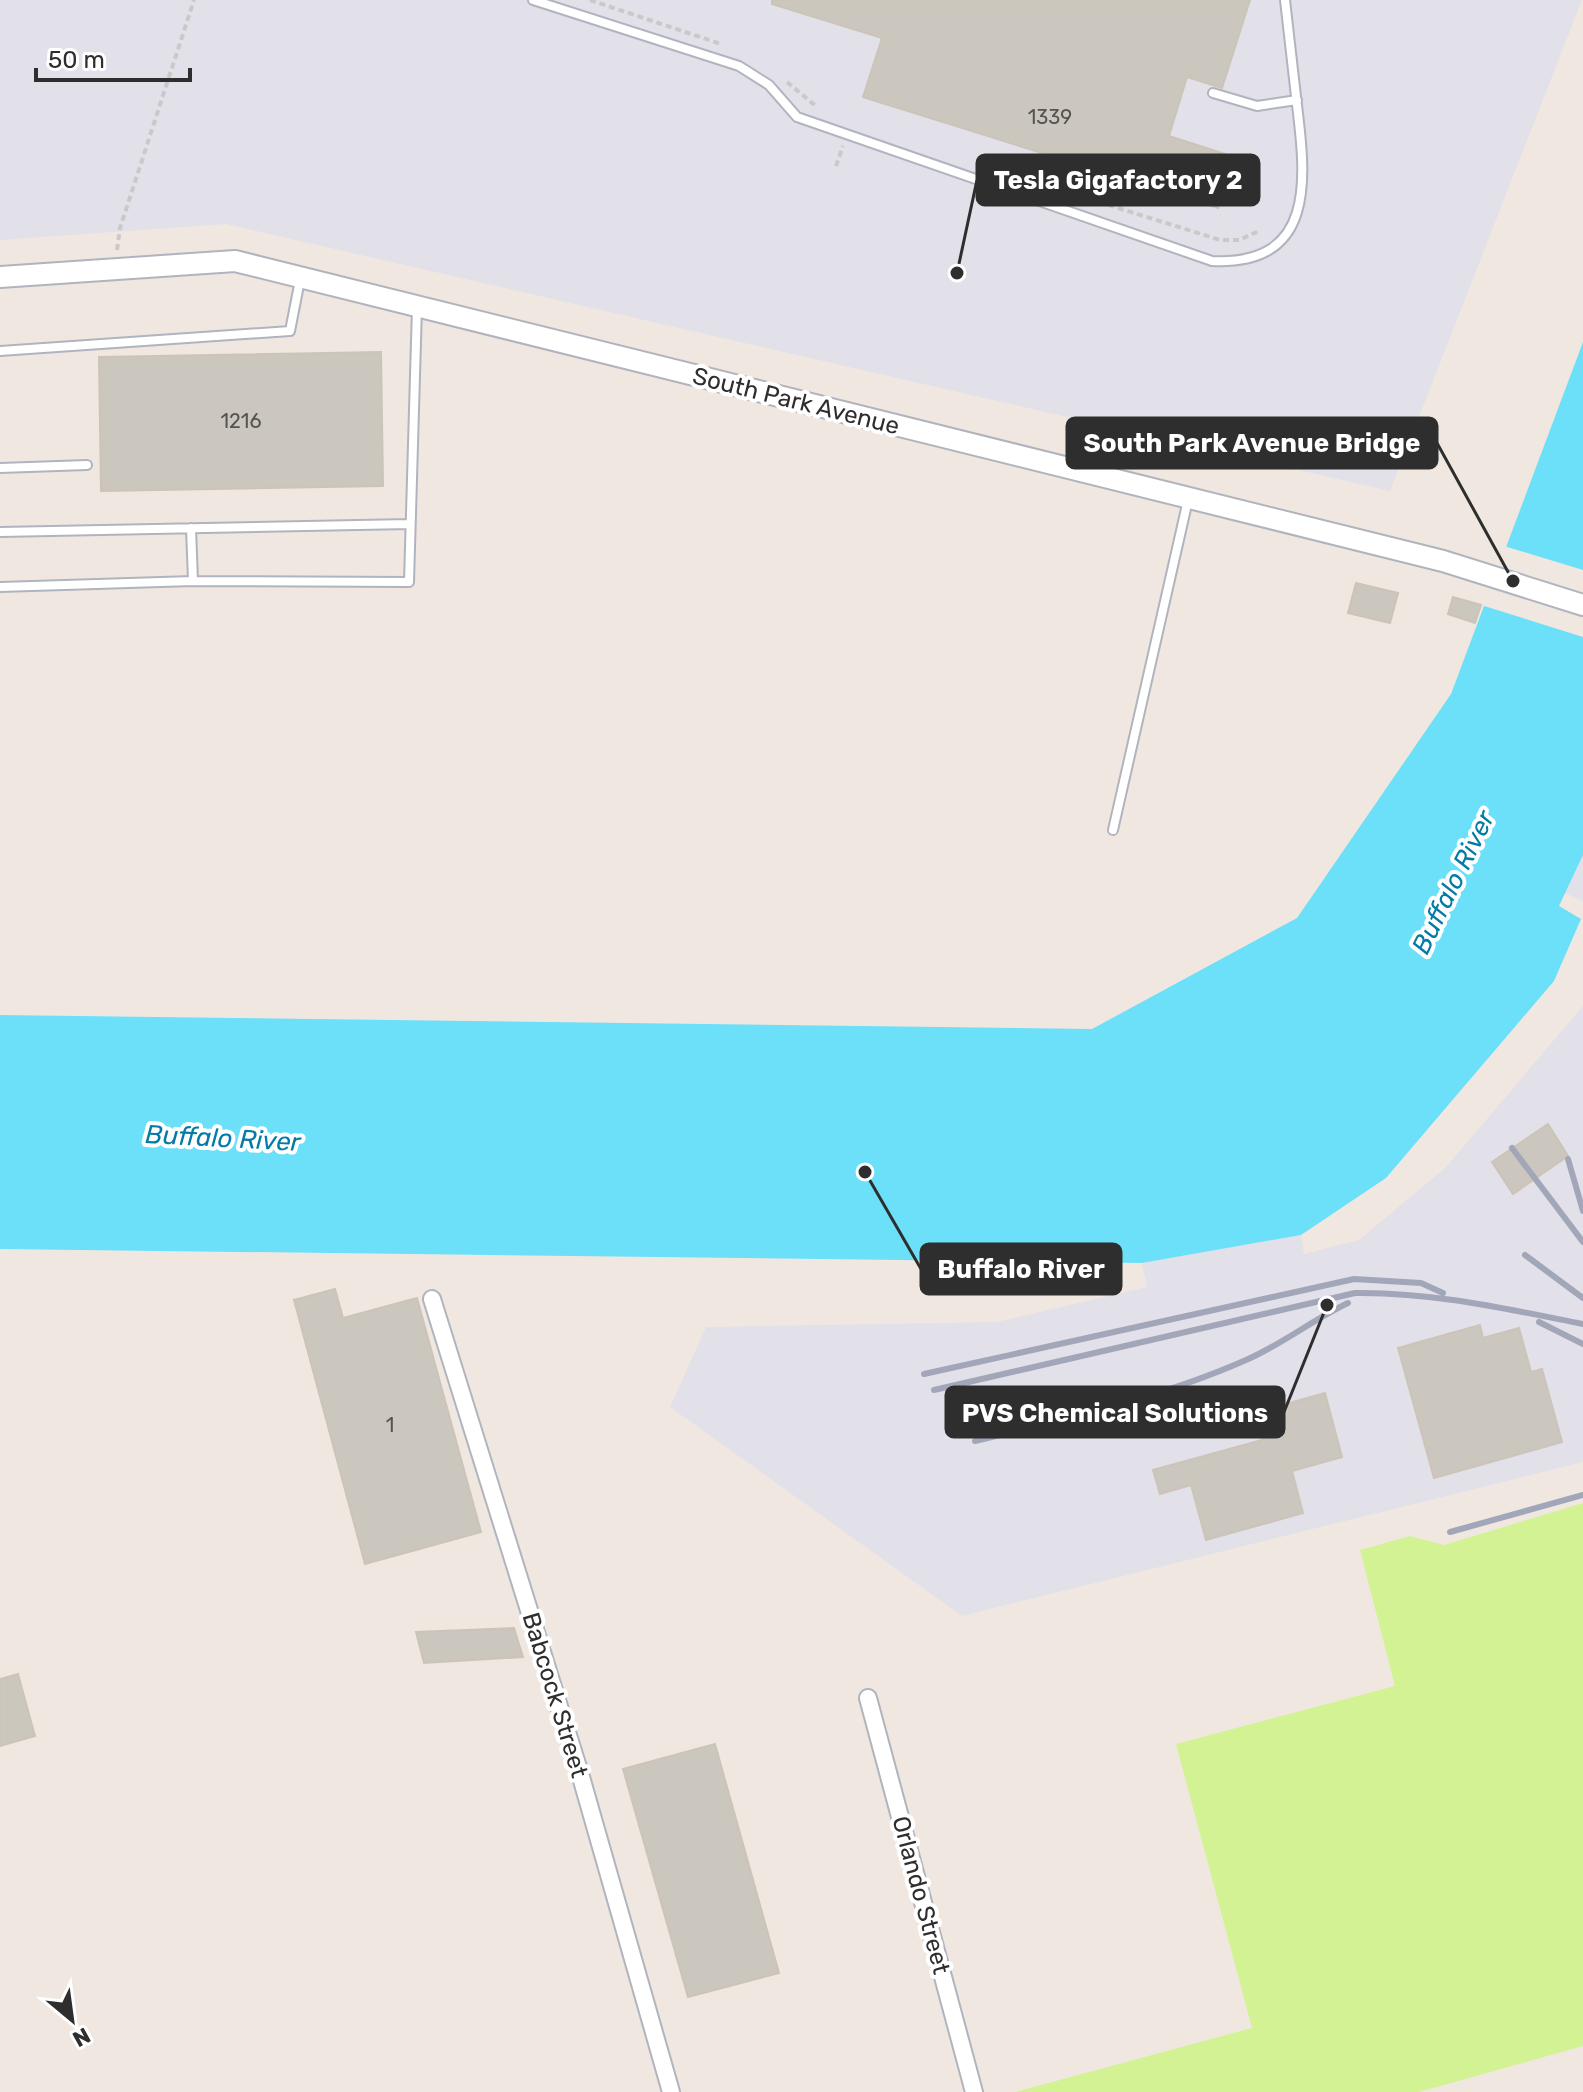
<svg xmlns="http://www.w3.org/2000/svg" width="1583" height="2092" font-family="Rubik,sans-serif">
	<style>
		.industrial { fill: #e2e0e8 }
		.pitch { fill: #d2f294 }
		.water { fill: #6cdff9 }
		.pier { fill: #f0e8e0 }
		.building { fill: #cbc6be; stroke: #ccc4b9; stroke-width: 2 }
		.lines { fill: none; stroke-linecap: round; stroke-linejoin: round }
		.service-casing { stroke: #b0b4be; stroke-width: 12 }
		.minor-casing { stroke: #b0b4be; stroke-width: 20 }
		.tertiary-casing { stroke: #b0b4be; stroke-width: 24 }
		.path { stroke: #c9c9c9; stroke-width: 4; stroke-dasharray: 6 4; stroke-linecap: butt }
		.service { stroke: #fff; stroke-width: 8 }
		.minor { stroke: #fff; stroke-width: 16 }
		.tertiary { stroke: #fff; stroke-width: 20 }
		.rail { stroke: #a1a7b9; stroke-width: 6 }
		.labels { text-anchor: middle; stroke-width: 8; stroke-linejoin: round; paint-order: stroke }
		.number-label { font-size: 20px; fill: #555452 }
		.street-label { font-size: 24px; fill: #2e2e2e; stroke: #fff }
		.water-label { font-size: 26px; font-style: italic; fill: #037ba6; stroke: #fff }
		.leader { fill: none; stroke: #2e2e2e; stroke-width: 3 }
		.callout-dot { fill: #2e2e2e; stroke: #fff; stroke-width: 3 }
		.callout { fill: #2e2e2e; stroke: #2e2e2e; stroke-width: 3 }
		.callout-label { font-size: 26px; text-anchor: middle; font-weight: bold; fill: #fff }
	</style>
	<rect width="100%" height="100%" fill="#f0e8e0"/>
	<!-- industrial -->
	<path class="industrial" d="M 0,0 L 1582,0 L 1390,491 L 226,224 L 0,240 Z
		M 1583,855 L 1583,901 L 1565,893 Z
		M 1583,1006 L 1583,1462 L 962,1616 L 670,1407 L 706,1327 L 997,1322 L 1147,1287 L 1142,1263 L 1301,1235 L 1304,1254 L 1359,1240 L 1446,1167 Z"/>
	<!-- pitch -->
	<path class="pitch" d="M 1583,1503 L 1583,2046 L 1419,2092 L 1015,2092 L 1252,2028 L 1176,1744 L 1395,1686 L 1360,1550 L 1410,1536 L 1444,1545 Z"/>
	<!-- water -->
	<path class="water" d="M 1583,342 L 1583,855 L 1559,906 L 1581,919 L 1554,981 L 1386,1178 L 1301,1235 L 1142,1263 L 0,1249 L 0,1015 L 1092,1029 L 1297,918 L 1451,694 Z"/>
	<!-- pier -->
	<path class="pier" d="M 1504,546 L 1583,570 L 1583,637 L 1481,605 Z"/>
	<!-- building -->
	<path class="building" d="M 772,0 L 1250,0 L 1222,88 L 1187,77 L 1169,136 L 1234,157 L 1218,208 L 863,97 L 882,38 L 772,4 Z
		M 381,352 L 383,486 L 101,491 L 99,357 Z
		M 1356,583 L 1398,593 L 1390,623 L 1348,613 Z
		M 1453,597 L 1481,605 L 1475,623 L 1448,614 Z
		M 1548,1124 L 1568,1156 L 1513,1194 L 1492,1162 Z
		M 335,1289 L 343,1318 L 417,1298 L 481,1532 L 365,1564 L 294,1300 Z
		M 1480,1325 L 1483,1338 L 1519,1328 L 1531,1372 L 1542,1369 L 1562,1442 L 1434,1478 L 1398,1348 Z
		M 1325,1393 L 1342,1457 L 1292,1471 L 1303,1513 L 1206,1540 L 1191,1485 L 1160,1494 L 1153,1470 L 1262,1440 L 1259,1429 L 1276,1424 L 1272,1408 Z
		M 514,1628 L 523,1657 L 424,1663 L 416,1632 Z
		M 18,1674 L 35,1736 L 0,1746 L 0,1679 Z
		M 715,1744 L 779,1973 L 688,1997 L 623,1769 Z"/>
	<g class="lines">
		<!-- service casing -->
		<g class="service-casing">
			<path id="service" d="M 533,0 L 739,66 L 769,85 L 797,117 L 1212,261 C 1316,266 1306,179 1297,105 C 1293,70 1289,35 1285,0
				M 1213,93 L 1257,106 L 1297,100
				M 0,351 L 290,331 L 300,280
				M 0,468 L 87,465
				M 191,528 L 193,581
				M 0,532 L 410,524
				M 0,587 L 193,581 L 409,582 L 417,307
				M 1113,830 L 1188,500"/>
		</g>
		<!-- minor casing -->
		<g class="minor-casing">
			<path id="minor" d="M 432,1299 L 581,1777 L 671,2092
				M 868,1698 L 974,2092"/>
		</g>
		<!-- tertiary casing -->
		<g class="tertiary-casing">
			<path id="tertiary" d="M 0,277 L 235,261 L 1443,561 L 1583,605"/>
		</g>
		<!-- path -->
		<path class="path" d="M 590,0 L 721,44
			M 787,82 L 817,107
			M 836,166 L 843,146
			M 1032,181 L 1220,240 L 1239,240 L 1259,231
			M 117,250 L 120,228 L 194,0"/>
		<!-- service -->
		<use href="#service" class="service"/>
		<!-- minor -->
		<use href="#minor" class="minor"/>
		<!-- tertiary -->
		<use href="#tertiary" class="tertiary"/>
		<!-- rail -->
		<path class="rail" d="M 1512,1148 L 1583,1242
			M 1568,1159 L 1583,1211
			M 1525,1255 L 1583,1298
			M 1539,1322 L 1583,1344
			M 924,1374 L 1354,1279 L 1421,1283 L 1443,1293
			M 934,1390 L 1355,1293 C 1433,1292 1507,1309 1583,1324
			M 975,1441 C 1066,1419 1160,1398 1246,1360 C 1281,1345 1312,1320 1348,1303
			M 1450,1532 L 1583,1495"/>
	</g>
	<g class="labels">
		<!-- number labels -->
		<g class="number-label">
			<text x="1050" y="124">1339</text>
			<text x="241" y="428">1216</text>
			<text x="390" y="1432">1</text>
		</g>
		<!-- street labels -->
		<g class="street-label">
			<text transform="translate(796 401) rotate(14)" y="8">South Park Avenue</text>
			<text transform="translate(555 1695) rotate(73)" y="8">Babcock Street</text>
			<text transform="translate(921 1895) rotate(75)" y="8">Orlando Street</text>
		</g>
		<!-- water labels -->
		<g class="water-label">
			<text transform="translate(1453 882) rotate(-64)" y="9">Buffalo River</text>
			<text transform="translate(223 1138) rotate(3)" y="9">Buffalo River</text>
		</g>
	</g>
	<!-- callouts -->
	<path class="leader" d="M957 273L977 180M1513 581L1437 443M865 1172L921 1269M1327 1305L1284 1412"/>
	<g class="callout-dot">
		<circle cx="957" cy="273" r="8"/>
		<circle cx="1513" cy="581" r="8"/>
		<circle cx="865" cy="1172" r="8"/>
		<circle cx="1327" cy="1305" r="8"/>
	</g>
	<g class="callout">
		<rect x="977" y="155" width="282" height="50" rx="8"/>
		<rect x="1067" y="418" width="370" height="50" rx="8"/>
		<rect x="921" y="1244" width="200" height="50" rx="8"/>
		<rect x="946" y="1387" width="338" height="50" rx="8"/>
	</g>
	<g class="callout-label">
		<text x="1118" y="189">Tesla Gigafactory 2</text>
		<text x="1252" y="452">South Park Avenue Bridge</text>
		<text x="1021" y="1278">Buffalo River</text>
		<text x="1115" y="1422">PVS Chemical Solutions</text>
	</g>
	<!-- north arrow -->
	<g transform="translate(72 2020) rotate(151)" stroke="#ffffff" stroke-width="6" paint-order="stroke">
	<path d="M0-6L14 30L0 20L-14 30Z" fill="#2e2e2e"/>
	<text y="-12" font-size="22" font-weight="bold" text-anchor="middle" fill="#2e2e2e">N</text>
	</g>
	<!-- scale -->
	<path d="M36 68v12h154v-12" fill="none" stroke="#2e2e2e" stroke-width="4"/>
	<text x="48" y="68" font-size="24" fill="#2e2e2e" stroke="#ffffff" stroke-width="6" paint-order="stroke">50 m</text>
</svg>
